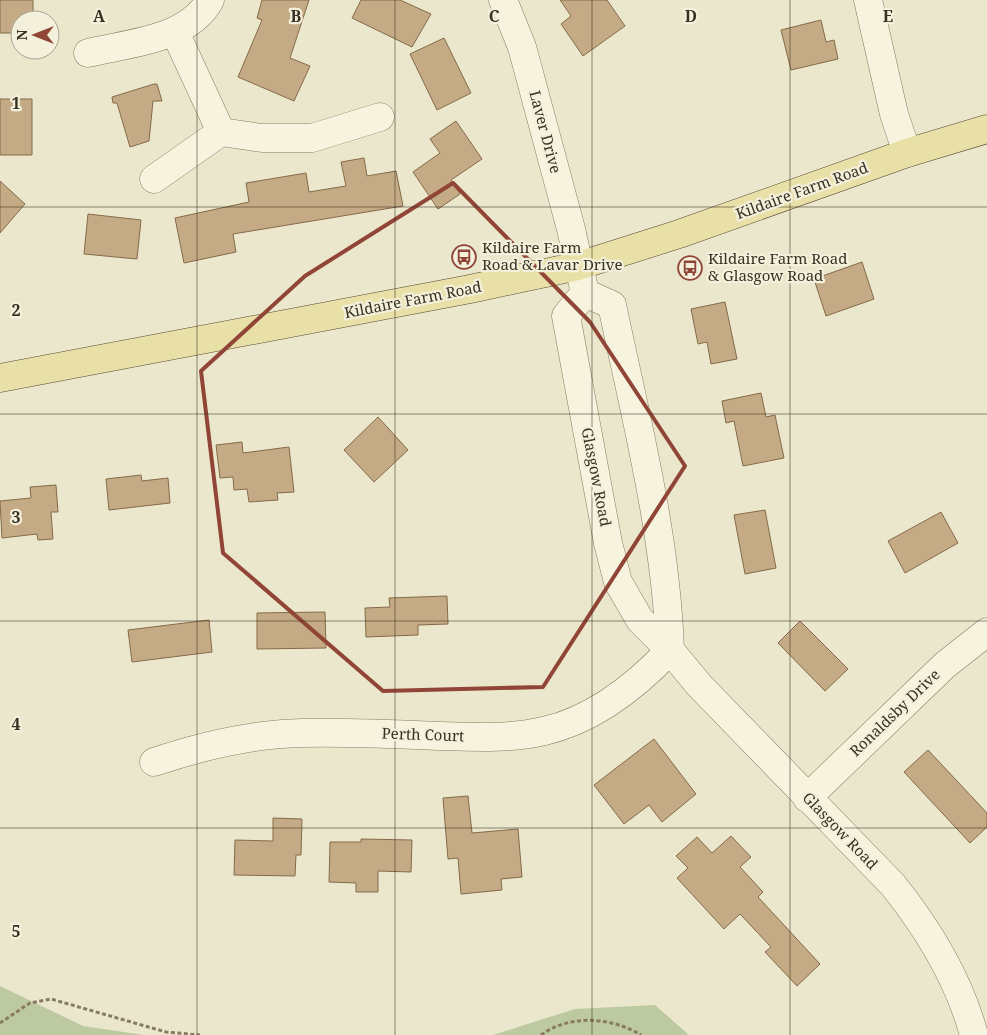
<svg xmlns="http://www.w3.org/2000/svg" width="987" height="1035" font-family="'Noto Serif',serif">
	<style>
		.green { fill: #bdc9a0 }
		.building { fill: #c5ab85; stroke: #846a49 }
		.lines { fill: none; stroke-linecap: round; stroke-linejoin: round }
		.minor-casing { stroke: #877b61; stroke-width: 29 }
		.major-casing { stroke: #554934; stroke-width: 29 }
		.path { stroke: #877b61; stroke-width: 3; stroke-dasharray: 4 2.5; stroke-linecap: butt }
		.minor { stroke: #f6f3de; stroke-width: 28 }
		.major { stroke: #e9e0a8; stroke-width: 28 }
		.marked { fill: none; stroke: #904537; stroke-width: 4; stroke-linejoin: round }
		.grid { fill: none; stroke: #393123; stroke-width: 1; stroke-opacity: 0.55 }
		.labels { text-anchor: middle; stroke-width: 4.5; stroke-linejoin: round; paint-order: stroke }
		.street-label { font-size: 15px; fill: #393123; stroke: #f3f0db }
		.poi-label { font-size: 15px; fill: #393123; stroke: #f3f0db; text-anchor: start }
		.grid-label { font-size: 16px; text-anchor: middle; font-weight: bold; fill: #393123; stroke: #f3f0db; stroke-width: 4.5; stroke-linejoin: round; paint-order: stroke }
	</style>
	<rect width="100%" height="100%" fill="#ebe7cc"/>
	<!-- green -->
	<path class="green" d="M 0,986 L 83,1026 L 144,1035 L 0,1035 Z
		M 655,1005 L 689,1035 L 493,1035 L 575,1009 Z"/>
	<!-- building -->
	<path class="building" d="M 0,0 L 33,0 L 33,20 L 20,20 L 20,33 L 0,33 Z
		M 262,0 L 309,0 L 290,58 L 310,66 L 294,101 L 238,77 L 262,20 L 257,18 Z
		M 361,0 L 400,0 L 431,14 L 412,47 L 352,18 Z
		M 560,0 L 607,0 L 625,26 L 583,56 L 561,24 L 571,16 Z
		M 821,20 L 826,42 L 834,40 L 838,59 L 791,70 L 781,30 Z
		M 444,38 L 471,93 L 437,110 L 410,54 Z
		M 154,84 L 157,84 L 162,101 L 153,101 L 149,141 L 130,147 L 117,103 L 113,103 L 112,97 Z
		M 0,99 L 32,99 L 32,155 L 0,155 Z
		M 456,121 L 482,159 L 451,180 L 460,194 L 438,209 L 413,172 L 440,153 L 430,139 Z
		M 364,158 L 367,176 L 396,171 L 403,206 L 233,234 L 236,252 L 184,263 L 175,218 L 249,202 L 246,183 L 306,173 L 309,192 L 346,186 L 341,162 Z
		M 0,181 L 25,204 L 0,233 Z
		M 88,214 L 141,220 L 137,259 L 84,254 Z
		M 862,262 L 874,299 L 826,316 L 814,279 Z
		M 725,302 L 737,359 L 711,364 L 707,342 L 698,344 L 691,309 Z
		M 761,393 L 766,417 L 775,415 L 784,458 L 743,466 L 734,421 L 726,423 L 722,401 Z
		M 378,417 L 408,450 L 374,482 L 344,450 Z
		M 242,442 L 243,453 L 289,447 L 294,492 L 277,493 L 278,500 L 249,502 L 247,489 L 234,490 L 233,477 L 220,478 L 216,445 Z
		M 141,475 L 142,481 L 168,478 L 170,503 L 109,510 L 106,479 Z
		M 56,485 L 58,512 L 51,512 L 53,539 L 38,540 L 37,534 L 2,538 L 0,501 L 31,498 L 30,487 Z
		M 765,510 L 776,568 L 745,574 L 734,515 Z
		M 941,512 L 958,543 L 905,573 L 888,541 Z
		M 447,596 L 448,624 L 418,625 L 418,635 L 366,637 L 365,608 L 390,607 L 389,598 Z
		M 325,612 L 326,648 L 257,649 L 257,613 Z
		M 209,620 L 212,652 L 132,662 L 128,630 Z
		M 800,621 L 848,669 L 825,691 L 778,643 Z
		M 654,739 L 696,794 L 662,822 L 649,805 L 624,824 L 594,785 Z
		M 928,750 L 987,813 L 987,827 L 970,843 L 904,772 Z
		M 468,796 L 472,833 L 518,829 L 522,877 L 501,879 L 502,890 L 461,894 L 458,858 L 448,859 L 443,798 Z
		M 273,818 L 302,819 L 301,855 L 296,855 L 295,876 L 234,875 L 235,840 L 273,841 Z
		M 731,836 L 751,857 L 740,867 L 763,892 L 758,897 L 820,964 L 797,986 L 765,952 L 771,947 L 740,914 L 724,929 L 677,878 L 688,868 L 676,856 L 697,837 L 712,853 Z
		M 361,839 L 412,840 L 411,872 L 378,871 L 378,892 L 356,892 L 356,883 L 329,882 L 330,842 L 361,842 Z"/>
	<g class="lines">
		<!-- minor casing -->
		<g class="minor-casing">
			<path id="minor" d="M 503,0 L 522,47 L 571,229 L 585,293 L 612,305 C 636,419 666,534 670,650
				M 868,0 L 894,114 L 907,153
				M 175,32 L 221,132 L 262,138 L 312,138 L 380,117
				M 88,53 C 129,43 188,40 210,0
				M 154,179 L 221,132
				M 585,293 L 566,316 L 608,543 L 618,582 L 640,620 L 670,650 L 699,685 L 893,885 C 929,930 959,979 974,1035
				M 154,762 C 202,746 251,734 302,733 C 347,732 393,734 439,736 C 474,737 509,739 544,731 C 593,720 637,685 670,650
				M 807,798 L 945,665 L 987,632"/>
		</g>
		<!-- major casing -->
		<g class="major-casing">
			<path id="major" d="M 0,378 L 470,289 L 578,266 L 679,234 L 907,153 L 987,129"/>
		</g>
		<!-- path -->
		<path class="path" d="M 0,1023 L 30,1003 L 51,999 L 166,1032 L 200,1035
			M 541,1035 C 569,1014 612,1017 641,1035"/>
		<!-- minor -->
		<use href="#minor" class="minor"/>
		<!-- major -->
		<use href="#major" class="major"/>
	</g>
	<!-- marked area -->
	<path class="marked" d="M 453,183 L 590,322 L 685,466 L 543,687 L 383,691 L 223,553 L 201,371 L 305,276 Z"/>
	<!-- grid -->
	<path class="grid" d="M 197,0 L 197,1035M 395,0 L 395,1035M 592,0 L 592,1035M 790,0 L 790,1035M 0,207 L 987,207M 0,414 L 987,414M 0,621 L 987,621M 0,828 L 987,828"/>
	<!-- icons -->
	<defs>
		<g id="bus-ring" transform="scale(1.25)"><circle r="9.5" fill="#f3f0db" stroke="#904537" stroke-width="1.5"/><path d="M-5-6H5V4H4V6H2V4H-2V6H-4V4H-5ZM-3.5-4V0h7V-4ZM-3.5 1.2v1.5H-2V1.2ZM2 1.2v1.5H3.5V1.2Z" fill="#904537"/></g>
	</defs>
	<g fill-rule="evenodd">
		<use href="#bus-ring" x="464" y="257"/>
		<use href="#bus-ring" x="690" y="268"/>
	</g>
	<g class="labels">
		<!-- street labels -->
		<g class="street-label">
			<text transform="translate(545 132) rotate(75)" y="5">Laver Drive</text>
			<text transform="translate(802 191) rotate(-20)" y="5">Kildaire Farm Road</text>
			<text transform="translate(413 300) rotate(-11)" y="5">Kildaire Farm Road</text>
			<text transform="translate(596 477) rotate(79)" y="5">Glasgow Road</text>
			<text transform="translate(895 713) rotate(-44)" y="5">Ronaldsby Drive</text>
			<text transform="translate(423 735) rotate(2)" y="5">Perth Court</text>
			<text transform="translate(840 831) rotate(46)" y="5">Glasgow Road</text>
		</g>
		<!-- poi labels -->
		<g class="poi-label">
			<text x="482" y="253">Kildaire Farm<tspan x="482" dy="17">Road &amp; Lavar Drive</tspan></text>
			<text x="708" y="264">Kildaire Farm Road<tspan x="708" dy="17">&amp; Glasgow Road</tspan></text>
		</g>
	</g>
	<g class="grid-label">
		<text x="99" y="22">A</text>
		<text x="296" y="22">B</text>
		<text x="494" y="22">C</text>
		<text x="691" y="22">D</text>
		<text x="888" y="22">E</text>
		<text x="16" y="109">1</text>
		<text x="16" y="316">2</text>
		<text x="16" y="523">3</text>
		<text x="16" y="730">4</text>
		<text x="16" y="937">5</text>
	</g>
	<!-- north arrow -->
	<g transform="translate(35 35) rotate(270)"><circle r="24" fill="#f3f0db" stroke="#a9a491"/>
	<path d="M0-4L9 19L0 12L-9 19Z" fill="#904537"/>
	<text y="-8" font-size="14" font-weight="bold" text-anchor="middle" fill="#393123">N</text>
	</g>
</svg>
